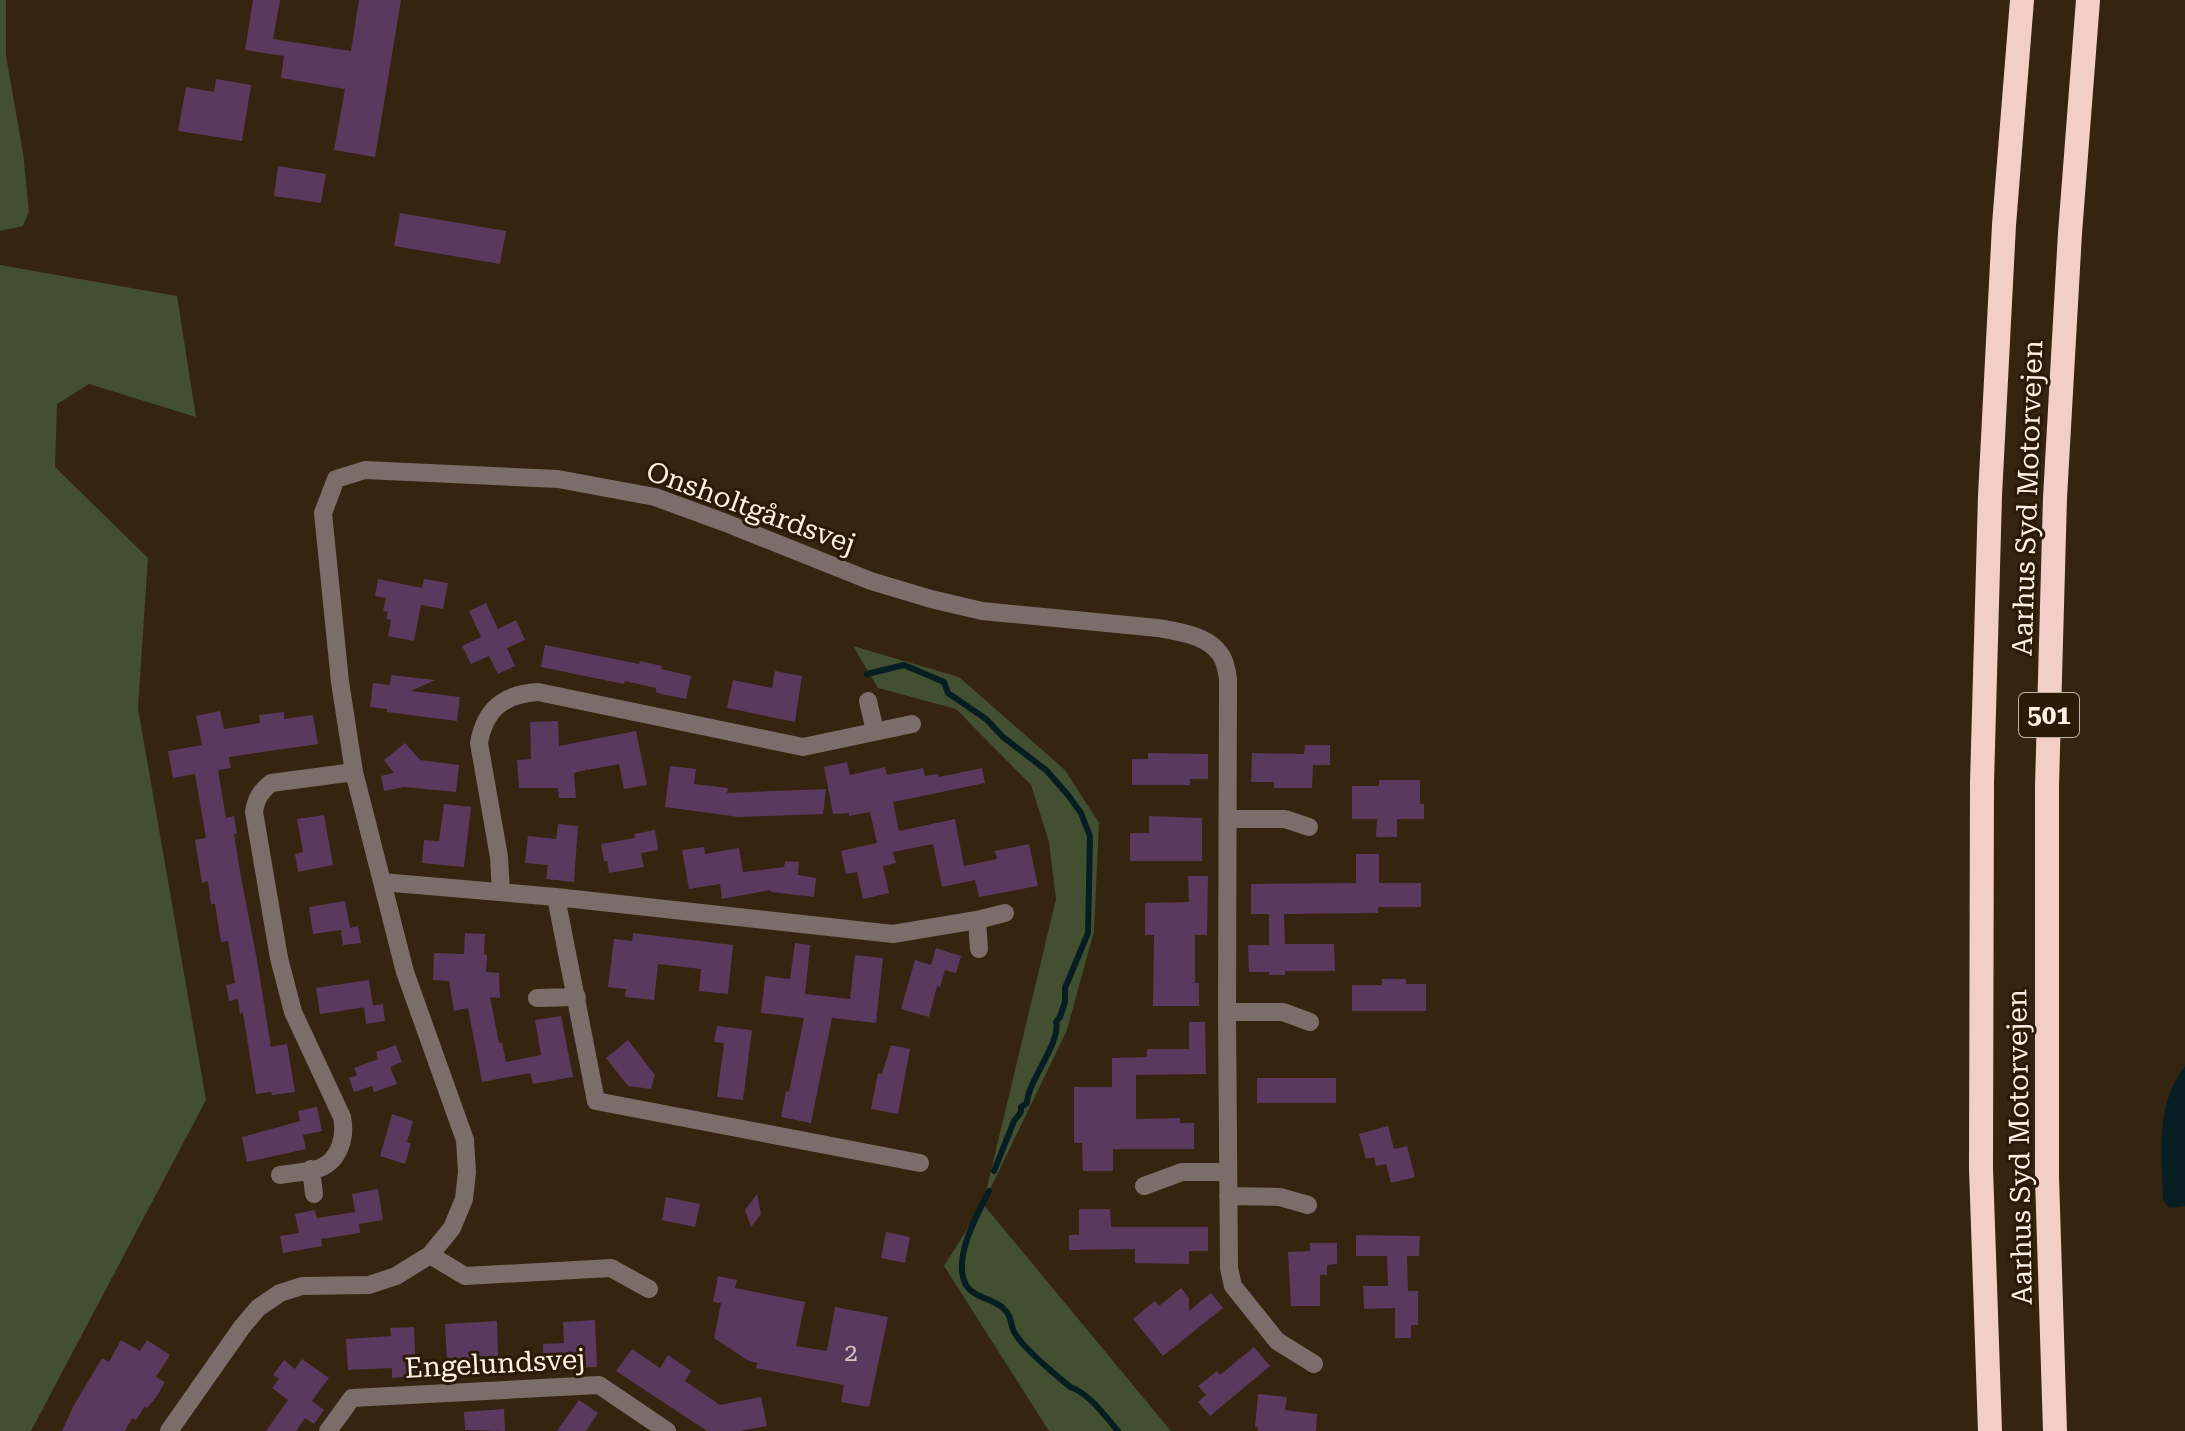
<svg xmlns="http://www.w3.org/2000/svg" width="2185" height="1431" font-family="'Roboto Serif',serif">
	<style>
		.green { fill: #424f31 }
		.water { fill: #061d21 }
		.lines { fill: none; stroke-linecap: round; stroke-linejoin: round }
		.stream { stroke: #061d21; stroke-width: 6 }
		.building { fill: #5a395f }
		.minor { stroke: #7c6d6a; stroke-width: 18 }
		.motorway { stroke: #f3cec7; stroke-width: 24 }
		.labels { text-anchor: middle; stroke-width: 6; stroke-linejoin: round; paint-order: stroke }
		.number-label { font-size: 24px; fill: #d5c4c4 }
		.shield { fill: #2b1a05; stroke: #bfb1a2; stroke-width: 2 }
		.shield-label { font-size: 26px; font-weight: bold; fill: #fef2e5 }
		.street-label { font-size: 28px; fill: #fef2e5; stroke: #2b1a05 }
	</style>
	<rect width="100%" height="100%" fill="#35240f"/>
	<!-- green -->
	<path class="green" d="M 0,0 L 6,0 L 6,56 L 23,153 L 29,211 L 23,226 L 0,231 Z
		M 0,265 L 177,296 L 196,417 L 89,384 L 57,404 L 55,467 L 148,558 L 138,708 L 206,1100 L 31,1431 L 0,1431 Z
		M 853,646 L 959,677 L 1065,770 L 1099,823 L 1094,931 L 1067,1030 L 983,1204 L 1171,1431 L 1049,1431 L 944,1266 L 983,1204 L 1056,899 L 1049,842 L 1031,785 L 956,709 L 878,688 Z"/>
	<!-- water -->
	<path class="water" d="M 2185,1066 L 2185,1206 L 2169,1208 L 2163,1200 C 2162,1155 2155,1104 2185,1066 Z"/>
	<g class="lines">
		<!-- stream -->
		<path class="stream" d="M 867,674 L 904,665 L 944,682 L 948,693 L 986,719 L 1003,737 L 1046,770 L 1068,795 L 1081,813 L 1090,836 L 1088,933 L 1065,988 L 1065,1002 L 1060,1017 L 1056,1022 C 1061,1043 1028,1080 1027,1103 L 1021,1107 L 1021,1112 L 1014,1121 L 994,1171
			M 989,1191 C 977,1215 952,1259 966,1285 C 973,1297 993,1299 1003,1308 C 1014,1318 1009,1326 1016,1335 C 1026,1351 1055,1374 1070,1387 C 1089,1393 1105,1416 1118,1431"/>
	</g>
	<!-- building -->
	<path class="building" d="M 253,0 L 280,0 L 273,39 L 351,51 L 359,0 L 401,0 L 375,157 L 334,150 L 345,89 L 281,78 L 284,56 L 245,50 Z
		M 216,79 L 251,85 L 242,141 L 178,131 L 186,87 L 214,92 Z
		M 278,166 L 326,174 L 321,203 L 274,196 Z
		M 400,213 L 506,231 L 500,264 L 394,246 Z
		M 378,579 L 422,588 L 424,579 L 448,583 L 443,609 L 421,605 L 414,641 L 388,636 L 391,620 L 386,619 L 388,612 L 383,611 L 386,598 L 375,596 Z
		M 486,603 L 498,629 L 516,620 L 525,640 L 507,648 L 515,666 L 498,674 L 489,656 L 471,664 L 462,646 L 481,637 L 469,611 Z
		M 545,645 L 639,664 L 640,661 L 662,666 L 661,669 L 691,676 L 686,699 L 661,694 L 656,692 L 656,688 L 625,681 L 624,684 L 541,667 Z
		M 775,671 L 802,676 L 795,722 L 727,708 L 733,680 L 772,688 Z
		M 391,675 L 435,680 L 411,691 L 460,697 L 457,721 L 387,712 L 387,709 L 370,707 L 373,683 L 390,685 Z
		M 220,711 L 224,729 L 260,723 L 259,715 L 284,712 L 284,719 L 313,715 L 318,744 L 229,757 L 231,768 L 218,770 L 226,818 L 234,816 L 237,834 L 234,834 L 241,877 L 257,960 L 271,1047 L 287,1044 L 295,1092 L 272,1095 L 271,1092 L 256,1094 L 243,1013 L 240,1014 L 238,999 L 229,1001 L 226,985 L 235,983 L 228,941 L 221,942 L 215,904 L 211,904 L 208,881 L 202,883 L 195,840 L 206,838 L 195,774 L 173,778 L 168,751 L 202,745 L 196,716 Z
		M 558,721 L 559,746 L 636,731 L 647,785 L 624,789 L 619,764 L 587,770 L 586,766 L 586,770 L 574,773 L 576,798 L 559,798 L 558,788 L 519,788 L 517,760 L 531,759 L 530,722 Z
		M 405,743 L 420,760 L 459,765 L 456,792 L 404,787 L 384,791 L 381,776 L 394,773 L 384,760 Z
		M 1305,745 L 1330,745 L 1330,765 L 1313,765 L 1312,788 L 1274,788 L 1274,782 L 1251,782 L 1252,753 L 1304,754 Z
		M 1148,753 L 1208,754 L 1208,779 L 1190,779 L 1190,785 L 1132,785 L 1132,759 L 1148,759 Z
		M 847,762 L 850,775 L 885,767 L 887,775 L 923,768 L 925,776 L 938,774 L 939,777 L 982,768 L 985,783 L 893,802 L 899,831 L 955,819 L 964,866 L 997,859 L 995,851 L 1029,844 L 1038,886 L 979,897 L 975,880 L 942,887 L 933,844 L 893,852 L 896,863 L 883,866 L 889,893 L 863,899 L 857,872 L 846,874 L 841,851 L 877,843 L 870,812 L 849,816 L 849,813 L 833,814 L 824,767 Z
		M 670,766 L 696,769 L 694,784 L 728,788 L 727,793 L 826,789 L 823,814 L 739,817 L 665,807 Z
		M 1379,780 L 1420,780 L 1420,804 L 1424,804 L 1424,819 L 1397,819 L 1397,837 L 1376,837 L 1377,819 L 1352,819 L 1352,786 L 1379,786 Z
		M 444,804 L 471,807 L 464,867 L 422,863 L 424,840 L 439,841 Z
		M 324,815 L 333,865 L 298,872 L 295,854 L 303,852 L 297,819 Z
		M 1149,816 L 1202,818 L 1202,861 L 1130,861 L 1130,833 L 1149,833 Z
		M 558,824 L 578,826 L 574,882 L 546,879 L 548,865 L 525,863 L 528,836 L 556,839 Z
		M 655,830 L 658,850 L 641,853 L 644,867 L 609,873 L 607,861 L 604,861 L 601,844 L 635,838 L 634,834 Z
		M 704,847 L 705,854 L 739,848 L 743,872 L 784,867 L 785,861 L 799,862 L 798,875 L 816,878 L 814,897 L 771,892 L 771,890 L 722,899 L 720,884 L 689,889 L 682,850 Z
		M 1356,854 L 1379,854 L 1379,883 L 1421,883 L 1421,907 L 1378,907 L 1378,913 L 1284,914 L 1285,944 L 1334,944 L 1335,971 L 1285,971 L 1285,975 L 1269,975 L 1269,972 L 1249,972 L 1248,945 L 1269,945 L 1269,914 L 1251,914 L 1251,884 L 1356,883 Z
		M 1188,876 L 1208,876 L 1207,935 L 1195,935 L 1195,983 L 1199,983 L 1199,1006 L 1153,1006 L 1154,935 L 1145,935 L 1145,903 L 1189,902 Z
		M 345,901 L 350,928 L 358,926 L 361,943 L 343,945 L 341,930 L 313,934 L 309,907 Z
		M 465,933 L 485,934 L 484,954 L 487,955 L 486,972 L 499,973 L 500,998 L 490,997 L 499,1043 L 502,1042 L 506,1062 L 541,1055 L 535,1020 L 561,1016 L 573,1077 L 533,1084 L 530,1073 L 482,1082 L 468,1008 L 454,1011 L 449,981 L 433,980 L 434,953 L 464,954 Z
		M 633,933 L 733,945 L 728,994 L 699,991 L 701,969 L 658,964 L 654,1000 L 625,997 L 626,989 L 608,987 L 614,939 L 632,941 Z
		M 795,943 L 810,945 L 805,994 L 850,999 L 855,955 L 883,958 L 876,1023 L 832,1018 L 811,1123 L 781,1117 L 786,1091 L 789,1092 L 804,1018 L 761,1013 L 765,976 L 790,979 Z
		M 936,948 L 961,956 L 956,973 L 945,970 L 940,987 L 937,986 L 929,1017 L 901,1009 L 915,960 L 931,965 Z
		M 1382,979 L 1406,979 L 1406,984 L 1426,984 L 1426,1011 L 1352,1011 L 1352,985 L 1382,985 Z
		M 369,980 L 373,1006 L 320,1014 L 316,988 Z
		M 383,1004 L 385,1021 L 366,1024 L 364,1007 Z
		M 1189,1022 L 1205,1022 L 1206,1074 L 1136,1075 L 1136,1119 L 1180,1118 L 1180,1123 L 1194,1123 L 1194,1149 L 1113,1149 L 1113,1171 L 1083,1171 L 1082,1143 L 1074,1143 L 1074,1087 L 1112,1087 L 1112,1058 L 1147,1057 L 1147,1049 L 1189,1049 Z
		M 717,1026 L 752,1030 L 743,1100 L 717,1097 L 724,1043 L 714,1042 Z
		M 628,1040 L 655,1075 L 651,1089 L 628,1086 L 606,1058 Z
		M 396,1045 L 402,1062 L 390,1067 L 397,1084 L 374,1092 L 372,1086 L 354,1092 L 349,1078 L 357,1075 L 354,1068 L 378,1059 L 376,1052 Z
		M 891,1045 L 910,1049 L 898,1114 L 871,1109 L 878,1073 L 882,1074 Z
		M 1257,1078 L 1336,1078 L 1336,1103 L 1257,1103 Z
		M 317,1107 L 322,1131 L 303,1135 L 298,1111 Z
		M 392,1114 L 413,1121 L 407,1142 L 411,1143 L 405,1164 L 380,1156 Z
		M 300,1121 L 306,1149 L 247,1162 L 242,1137 Z
		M 1388,1126 L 1394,1149 L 1407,1146 L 1415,1177 L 1391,1183 L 1386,1164 L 1376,1166 L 1374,1157 L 1366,1159 L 1359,1134 Z
		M 378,1189 L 383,1220 L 359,1224 L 360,1233 L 321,1239 L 322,1246 L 283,1253 L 280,1236 L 299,1233 L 295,1214 L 315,1210 L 317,1218 L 355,1212 L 352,1194 Z
		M 757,1194 L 761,1214 L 751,1227 L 745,1210 Z
		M 666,1197 L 700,1204 L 695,1227 L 662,1220 Z
		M 1079,1209 L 1110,1209 L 1111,1227 L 1208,1227 L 1208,1251 L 1189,1251 L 1189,1264 L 1135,1263 L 1135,1249 L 1069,1250 L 1069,1235 L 1079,1235 Z
		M 886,1232 L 910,1237 L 905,1263 L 881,1258 Z
		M 1356,1235 L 1420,1236 L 1419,1256 L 1407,1256 L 1408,1291 L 1418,1291 L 1418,1325 L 1411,1325 L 1411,1338 L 1395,1338 L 1395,1308 L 1364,1309 L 1363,1286 L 1388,1286 L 1387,1256 L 1356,1256 Z
		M 1310,1243 L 1337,1243 L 1337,1264 L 1327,1265 L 1327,1275 L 1320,1275 L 1320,1306 L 1291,1306 L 1288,1252 L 1310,1251 Z
		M 718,1276 L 737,1280 L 735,1288 L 805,1302 L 796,1346 L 827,1351 L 835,1307 L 888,1317 L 869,1407 L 841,1402 L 844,1385 L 756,1368 L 757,1363 L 749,1361 L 714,1338 L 721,1303 L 713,1302 Z
		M 1181,1288 L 1189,1298 L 1189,1311 L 1211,1293 L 1223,1308 L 1163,1356 L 1133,1319 L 1155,1301 L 1159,1306 Z
		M 595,1320 L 597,1367 L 544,1369 L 543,1344 L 564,1343 L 563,1322 Z
		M 497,1321 L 498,1357 L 447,1360 L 445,1324 Z
		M 414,1327 L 416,1376 L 392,1378 L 392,1368 L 348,1370 L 346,1339 L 391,1336 L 390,1328 Z
		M 121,1340 L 140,1351 L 147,1340 L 170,1355 L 156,1377 L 165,1382 L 157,1396 L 147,1408 L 145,1406 L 136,1420 L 132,1418 L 125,1431 L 62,1431 L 74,1405 L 102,1358 L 109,1362 Z
		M 1254,1347 L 1270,1366 L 1210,1416 L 1198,1402 L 1206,1395 L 1198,1386 L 1217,1371 L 1220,1375 Z
		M 632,1349 L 660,1368 L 668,1355 L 691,1371 L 685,1381 L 720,1405 L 761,1397 L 767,1426 L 739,1431 L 707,1431 L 616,1371 Z
		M 302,1359 L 329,1378 L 312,1401 L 324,1410 L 314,1424 L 305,1418 L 296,1431 L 266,1431 L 288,1400 L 272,1388 L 279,1379 L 273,1375 L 284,1360 L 295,1369 Z
		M 1258,1394 L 1287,1397 L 1285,1410 L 1317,1414 L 1316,1431 L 1258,1431 L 1258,1427 L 1255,1427 Z
		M 579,1400 L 598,1413 L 586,1431 L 557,1431 Z
		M 504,1409 L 505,1431 L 465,1430 L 464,1412 Z"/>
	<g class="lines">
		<!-- minor -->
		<path class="minor" d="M 868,701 L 875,731
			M 1228,819 L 1285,819 L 1309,827
			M 382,882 L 556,897 L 893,934 L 977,920 L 1005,913
			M 501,892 L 499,857 L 479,743 C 485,709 504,694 538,692 L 803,747 L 912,724
			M 556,897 L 596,1101 L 920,1163
			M 977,920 L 979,949
			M 537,998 L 577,997
			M 1227,1012 L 1283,1012 L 1310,1022
			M 311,1169 L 314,1194
			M 280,1175 C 292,1173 308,1172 320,1168 C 340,1160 346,1136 342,1117 L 293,1012 L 279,958 L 254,812 C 256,799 260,792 271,783 L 354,772
			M 1144,1186 L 1182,1172 L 1228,1172
			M 1228,1196 L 1280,1197 L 1308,1205
			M 430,1255 L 465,1276 L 611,1268 L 649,1289
			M 169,1431 L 242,1327 L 258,1308 L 280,1293 L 302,1286 L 369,1285 L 396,1276 L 430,1255 L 452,1228 L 464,1199 L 467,1172 L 465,1140 L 405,972 L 354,772 L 340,682 L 323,513 L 336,479 L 365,470 L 558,479 L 655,497 L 726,523 L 871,581 L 931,599 L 982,611 L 1158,628 C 1181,632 1212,636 1223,659 C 1226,665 1227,673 1228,679 L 1227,1012 L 1229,1268 L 1233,1286 L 1277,1341 L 1314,1364
			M 328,1431 L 352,1398 L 599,1385 L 667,1431"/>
		<!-- motorway -->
		<path class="motorway" d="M 1990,1431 L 1981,1168 L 1982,783 L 1990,496 L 2004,225 L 2022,0
			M 2055,1431 L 2047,1177 L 2047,786 L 2055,498 L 2070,233 L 2088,0"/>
	</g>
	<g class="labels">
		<!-- number labels -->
		<g class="number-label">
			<text x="851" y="1361">2</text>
		</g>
		<!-- shield labels -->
		<rect class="shield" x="2019" y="693" width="60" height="44" rx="6"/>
		<g class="shield-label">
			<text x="2049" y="724">501</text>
		</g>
		<!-- street labels -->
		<g class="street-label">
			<text transform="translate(2027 498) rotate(-88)" y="10">Aarhus Syd Motorvejen</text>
			<text transform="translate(751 507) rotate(20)" y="10">Onsholtgårdsvej</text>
			<text transform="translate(2019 1147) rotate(-91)" y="10">Aarhus Syd Motorvejen</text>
			<text transform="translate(495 1363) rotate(-3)" y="10">Engelundsvej</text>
		</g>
	</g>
</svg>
